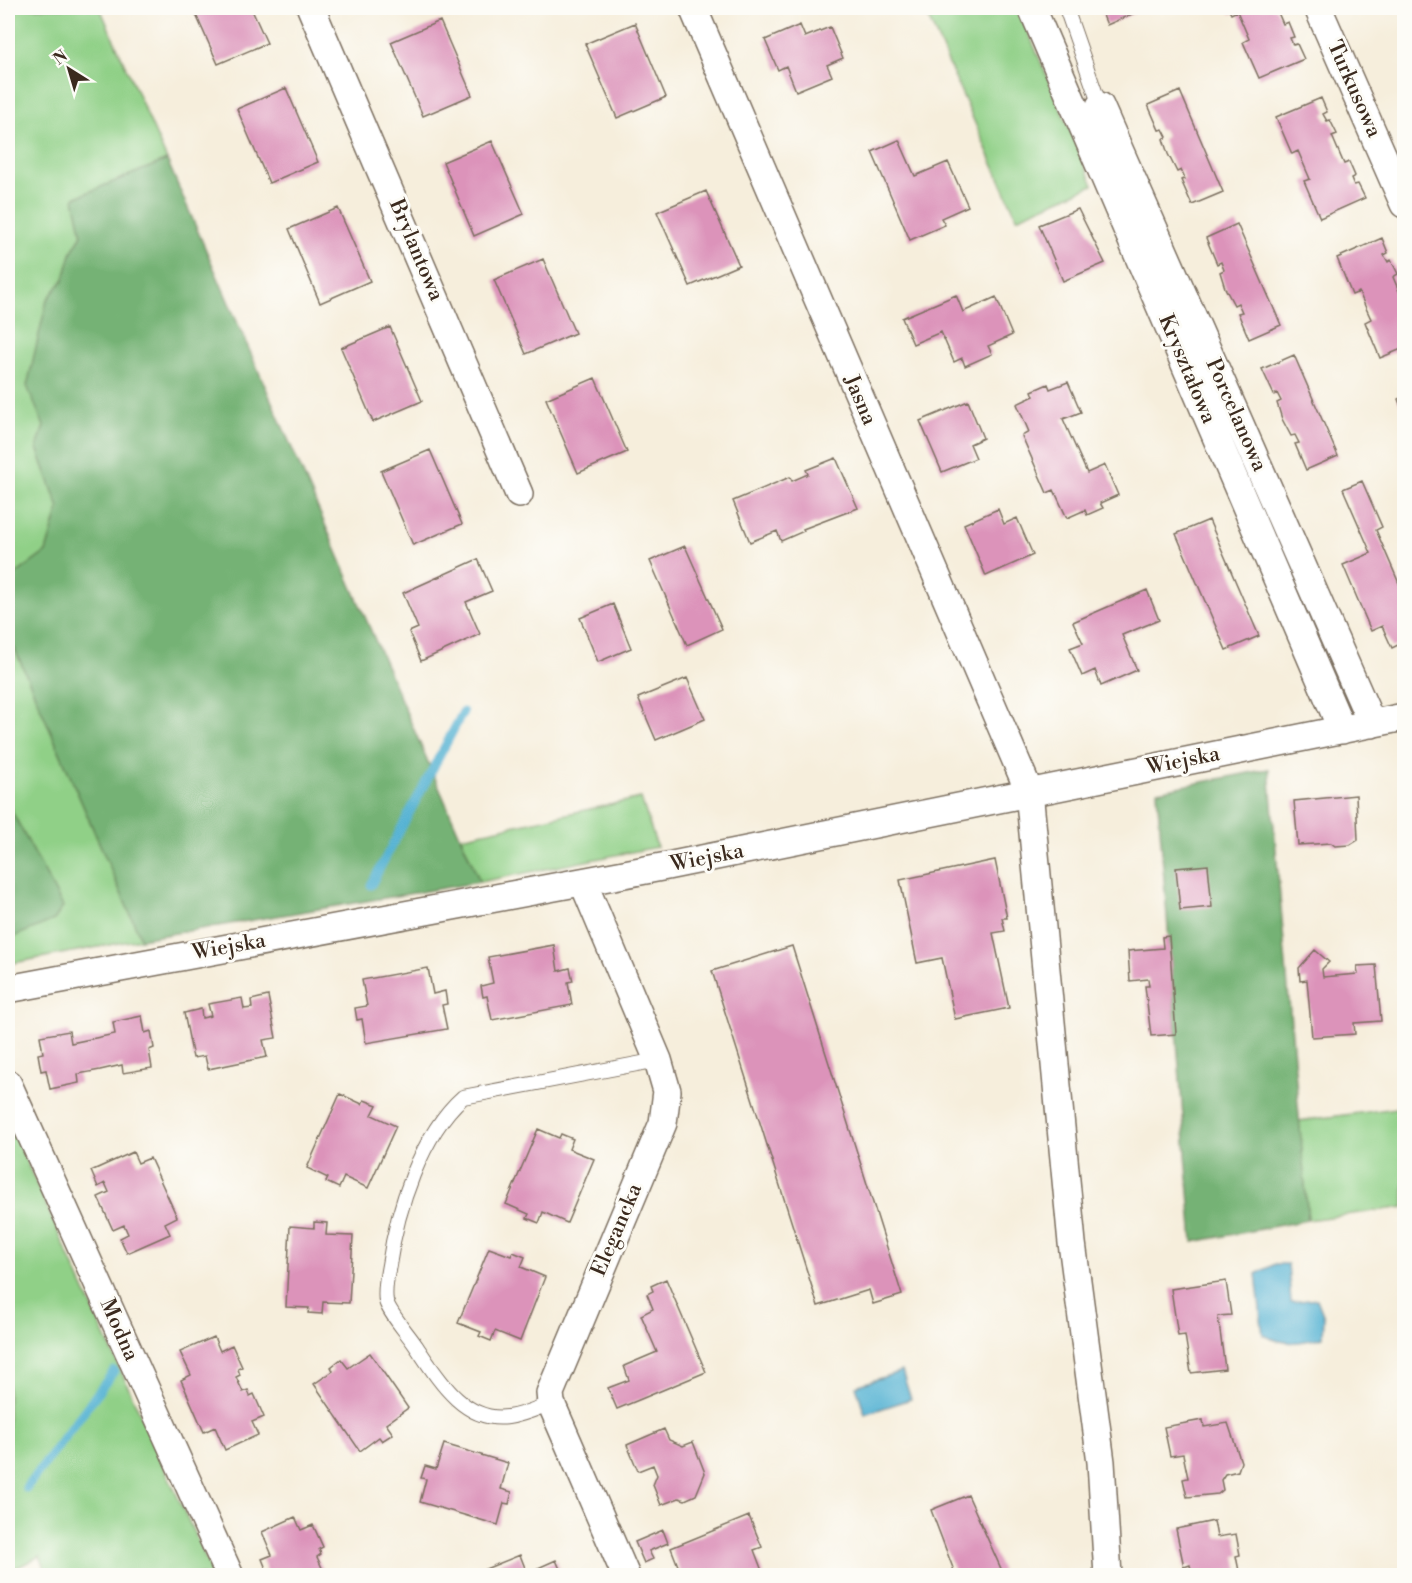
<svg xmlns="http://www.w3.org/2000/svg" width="1412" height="1583" font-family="'Libre Bodoni',serif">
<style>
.green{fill:#90d087;stroke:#667d52;stroke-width:1.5}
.forest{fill:#74b274;stroke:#586e49;stroke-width:1.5}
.water{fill:#55b2d3;stroke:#486e78;stroke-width:1.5}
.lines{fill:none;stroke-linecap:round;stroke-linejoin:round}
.stream{stroke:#55b2d3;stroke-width:9}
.building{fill:#dc93ba}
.service-casing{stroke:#7c6f60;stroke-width:16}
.minor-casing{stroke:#7c6f60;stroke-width:30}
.service{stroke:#fff;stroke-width:14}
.minor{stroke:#fff;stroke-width:27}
.labels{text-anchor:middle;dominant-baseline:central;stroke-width:6;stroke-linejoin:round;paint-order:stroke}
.street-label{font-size:21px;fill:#3b2a1e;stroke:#fdfcf7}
</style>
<rect width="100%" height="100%" fill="#fdfcf7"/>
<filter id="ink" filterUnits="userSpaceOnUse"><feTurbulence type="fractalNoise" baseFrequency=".0167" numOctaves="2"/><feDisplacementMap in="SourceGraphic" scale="12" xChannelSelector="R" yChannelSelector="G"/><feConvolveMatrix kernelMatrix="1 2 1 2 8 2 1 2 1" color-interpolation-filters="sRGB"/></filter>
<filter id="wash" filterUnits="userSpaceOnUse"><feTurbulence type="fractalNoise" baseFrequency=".008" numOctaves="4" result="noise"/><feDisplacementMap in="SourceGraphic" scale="24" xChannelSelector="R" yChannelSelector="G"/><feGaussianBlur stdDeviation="1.35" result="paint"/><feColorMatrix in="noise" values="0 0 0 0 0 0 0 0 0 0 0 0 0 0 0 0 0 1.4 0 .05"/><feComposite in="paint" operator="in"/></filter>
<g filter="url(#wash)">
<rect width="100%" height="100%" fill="#f6eedc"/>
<path class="green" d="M8,8H100L167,160L74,198L82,235L72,251L64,279L47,300L28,386L44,426L37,448L59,508L46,552L8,580Z
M924,8H1018L1093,185L1017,218Z
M8,633L141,939L8,964V938L54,920L63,907L8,804Z
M641,798L657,847L480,882L461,837Z
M1404,1107V1207L1308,1220L1299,1121Z
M8,1121L213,1575H48L40,1556L8,1572Z"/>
<path class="forest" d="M167,160L480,882L141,939L8,633V580L46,552L59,508L37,448L44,426L27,386L47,300L64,279L72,251L82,235L74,198Z
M1269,769L1308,1220L1193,1242L1157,791Z
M8,804L63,907L54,920L11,938H8Z"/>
<path class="water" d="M1275,1264H1288L1291,1302L1317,1299L1324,1317L1323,1337C1300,1343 1285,1346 1263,1335L1256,1274Z
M902,1371L911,1399L865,1414L856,1386Z"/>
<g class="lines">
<path class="stream" d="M371,885L463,712
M26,1488L114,1371"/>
</g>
<g id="blocks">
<path class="building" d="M193,8H251L267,43L218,64Z
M1100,8H1138L1139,11L1107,25Z
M1228,8H1276L1283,24L1288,22L1294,37L1290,38L1293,45L1297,44L1304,59L1259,78L1243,42L1249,39L1237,11L1231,14Z
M440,21L472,95L423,116L391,42Z
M635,23L666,97L617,118L585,44Z
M800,25L805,37L830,27L843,58L827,65L832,76L796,91L786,66L778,70L765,40Z
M286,88L318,162L269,183L237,109Z
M1180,91L1223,192L1192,205L1181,180L1185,179L1181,170L1177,172L1168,154L1163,139L1167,137L1163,129L1159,130L1148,105Z
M1321,98L1327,112L1323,114L1327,121L1330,120L1337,134L1332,136L1344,164L1349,162L1355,176L1351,178L1354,185L1358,184L1365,198L1320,218L1304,181L1310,179L1298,151L1292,154L1276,117Z
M899,140L915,176L948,162L968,206L941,218L945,225L910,240L872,152Z
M492,141L524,214L474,236L443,162Z
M706,191L739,265L690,286L657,212Z
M338,208L370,281L320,303L289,229Z
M1078,209L1105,263L1063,281L1039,225Z
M1237,224L1281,325L1249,339L1238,313L1242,312L1238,303L1234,305L1225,288L1220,272L1224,270L1221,262L1217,264L1206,238Z
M1382,238L1388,253L1384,255L1388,262L1391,260L1398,274L1393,277L1404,303V348L1380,358L1365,322L1371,319L1365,306L1359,292L1352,295L1337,258Z
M543,259L575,333L526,354L494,280Z
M956,295L963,312L996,297L1012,335L988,346L992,354L965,366L962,358L954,362L941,332L913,344L902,318Z
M390,327L422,401L373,422L341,348Z
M1294,355L1338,456L1306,470L1295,444L1299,443L1295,435L1291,436L1282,419L1277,403L1281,401L1277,393L1274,395L1262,369Z
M595,378L627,452L578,473L546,399Z
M1068,382L1081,412L1063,419L1087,473L1105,465L1118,495L1100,503L1103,508L1087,515L1085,510L1067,518L1054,490L1047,493L1022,436L1029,432L1017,404L1034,396L1032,391L1048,384L1050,389Z
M1404,396V414L1398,399Z
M968,401L983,438L970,444L976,458L942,472L920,421Z
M430,450L462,524L413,545L381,471Z
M836,458L858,508L803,529L804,531L781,541L777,531L750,542L733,501L790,477L792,481L808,474L806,470Z
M1362,481L1382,527L1376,530L1404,595V642L1392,648L1382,626L1371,631L1343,565L1371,553L1343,489Z
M998,509L1004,524L1017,518L1033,555L986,576L964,524Z
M1209,520L1259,636L1226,650L1176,534Z
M685,546L722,629L687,645L650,561Z
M478,559L492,591L466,602L480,634L421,661L409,632L418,628L403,593Z
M1147,590L1159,620L1122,635L1137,670L1101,686L1095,670L1082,676L1070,648L1083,643L1073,622Z
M613,604L631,648L598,662L580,618Z
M687,678L705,719L656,740L638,698Z
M1356,795L1358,840L1350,845L1335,846L1331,843L1298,845L1294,801Z
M995,860L1007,918H1002L1005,931L993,933L1009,1008L955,1019L942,958L917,963L900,880Z
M1208,865L1212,907L1180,910L1176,868Z
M1169,936L1176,1034L1151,1036L1145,986H1149L1148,979L1130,981L1128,951L1163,948L1162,937Z
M554,945L558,971L570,968L573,981L568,982L572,1005L492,1020L487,996L483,997L481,986L493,983L488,957Z
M792,946L902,1295L873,1304L869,1290L818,1306L712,971Z
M1315,950L1329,962L1322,969L1323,977L1358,974L1357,966L1376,965L1381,1021L1354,1023L1355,1034L1312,1037L1307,980L1300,981L1299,968Z
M428,968L433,994L445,991L447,1004L442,1005L447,1029L366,1043L362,1019L357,1020L355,1008L367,1006L362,980Z
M268,996L276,1038L263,1040L267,1057L208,1069L205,1056L193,1058L184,1013L201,1009L202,1018L211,1016L208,1004L242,998L244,1009L252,1008L251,1000Z
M142,1016L145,1033L151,1031L154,1048L149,1050L152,1068L123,1073L122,1065L100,1070L78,1074L79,1083L50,1089L46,1070L41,1071L38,1054L43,1053L40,1036L69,1031L71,1043L115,1034L113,1022Z
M340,1094L362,1104L364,1100L377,1105L372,1115L396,1126L368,1188L344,1177L339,1188L326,1182L328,1178L307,1168Z
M538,1129L559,1138L561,1134L573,1139L569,1149L594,1159L567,1223L543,1212L539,1223L527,1218L529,1214L506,1204Z
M133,1152L138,1163L150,1158L177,1217L165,1223L170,1234L127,1253L120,1238L128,1234L124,1225L113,1230L98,1197L109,1192L105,1183L98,1187L91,1171Z
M314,1222L327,1223L326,1235L353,1236L349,1303L323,1302L322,1314L308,1313L309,1308L286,1307L290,1226L314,1228Z
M489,1248L511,1256L513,1252L525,1257L521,1267L545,1277L520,1341L495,1331L491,1341L479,1336L481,1332L458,1323Z
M666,1279L706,1372L617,1409L608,1388L629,1380L624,1366L657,1352L641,1315L653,1309L647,1294L653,1291L651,1286Z
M1226,1281L1231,1315L1218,1316L1225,1369L1191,1373L1185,1335L1178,1336L1171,1289Z
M214,1337L220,1351L232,1345L242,1367L238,1369L240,1375L236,1377L243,1392L248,1390L250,1396L254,1394L264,1417L252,1422L258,1435L225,1450L215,1427L204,1432L181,1380L191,1375L180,1352Z
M370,1353L408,1408L386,1424L393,1434L382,1441L379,1437L360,1451L314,1384L333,1371L331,1367L341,1359L348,1368Z
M1203,1420L1204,1427L1228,1423L1241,1462L1238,1471L1225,1474L1221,1480L1223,1490L1218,1494L1187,1497L1183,1479L1188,1478L1183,1454L1170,1456L1164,1427Z
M664,1429L669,1440L683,1446L693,1442L705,1473L696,1495L685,1500L679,1498L661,1505L653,1485L657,1475L653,1465L638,1471L627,1445Z
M444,1444L508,1463L501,1489L512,1492L509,1504L504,1503L498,1525L420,1502L426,1479L421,1478L425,1466L436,1469Z
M968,1495L1002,1571L991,1576H956L931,1510Z
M749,1516L762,1547L754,1550L764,1576H711L709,1570L696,1576H682L671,1548Z
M295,1517L301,1530L313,1525L323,1547L319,1549L321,1554L317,1557L324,1572L328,1570L331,1576H269L262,1559L272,1555L262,1532Z
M1214,1521L1217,1537L1236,1534L1240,1555L1236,1556L1240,1576H1193L1190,1565L1184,1567L1176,1529Z
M663,1530L668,1543L649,1551L653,1559L644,1563L635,1542Z
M520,1555L527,1573L556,1560L563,1576H485L483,1570Z"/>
</g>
</g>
<g filter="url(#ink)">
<use href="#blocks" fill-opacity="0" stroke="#7c6f60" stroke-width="1.5"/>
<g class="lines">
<defs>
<path id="service" d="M1066,8L1100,106
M551,1403C538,1408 523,1415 508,1417C463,1423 437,1377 416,1346C409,1335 389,1313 386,1301C384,1290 387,1276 389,1265C397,1210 421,1134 463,1097L658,1060"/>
<path id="minor" d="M311,8L519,494
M693,8L1029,791L1072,1243L1101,1462L1108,1576
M1032,8L1342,730
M1318,8L1404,204
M1100,106L1372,724
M583,882L658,1060L667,1091L663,1123L550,1393L551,1403L626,1576
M8,989L667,866L1404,717
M8,1084L230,1576"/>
</defs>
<use href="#service" class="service-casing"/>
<use href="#minor" class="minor-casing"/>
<use href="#service" class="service"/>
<use href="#minor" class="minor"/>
</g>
</g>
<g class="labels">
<g class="street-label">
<text transform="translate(1354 89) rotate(66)">Turkusowa</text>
<text transform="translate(416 250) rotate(67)">Brylantowa</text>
<text transform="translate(1187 369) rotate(67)">Kryształowa</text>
<text transform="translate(860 400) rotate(67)">Jasna</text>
<text transform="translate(1236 415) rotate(66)">Porcelanowa</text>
<text transform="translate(1183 761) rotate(-11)">Wiejska</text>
<text transform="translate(707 858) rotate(-11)">Wiejska</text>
<text transform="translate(229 947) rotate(-10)">Wiejska</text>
<text transform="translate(617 1230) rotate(-67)">Elegancka</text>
<text transform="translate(119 1330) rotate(66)">Modna</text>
</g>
</g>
<rect width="1412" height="1583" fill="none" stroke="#fdfcf7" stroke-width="30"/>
<g transform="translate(69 69) rotate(323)" stroke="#fdfcf7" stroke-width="4.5" paint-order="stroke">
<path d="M0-4.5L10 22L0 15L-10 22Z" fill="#3b2a1e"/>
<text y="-9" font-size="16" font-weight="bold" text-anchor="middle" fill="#3b2a1e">N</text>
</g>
</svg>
